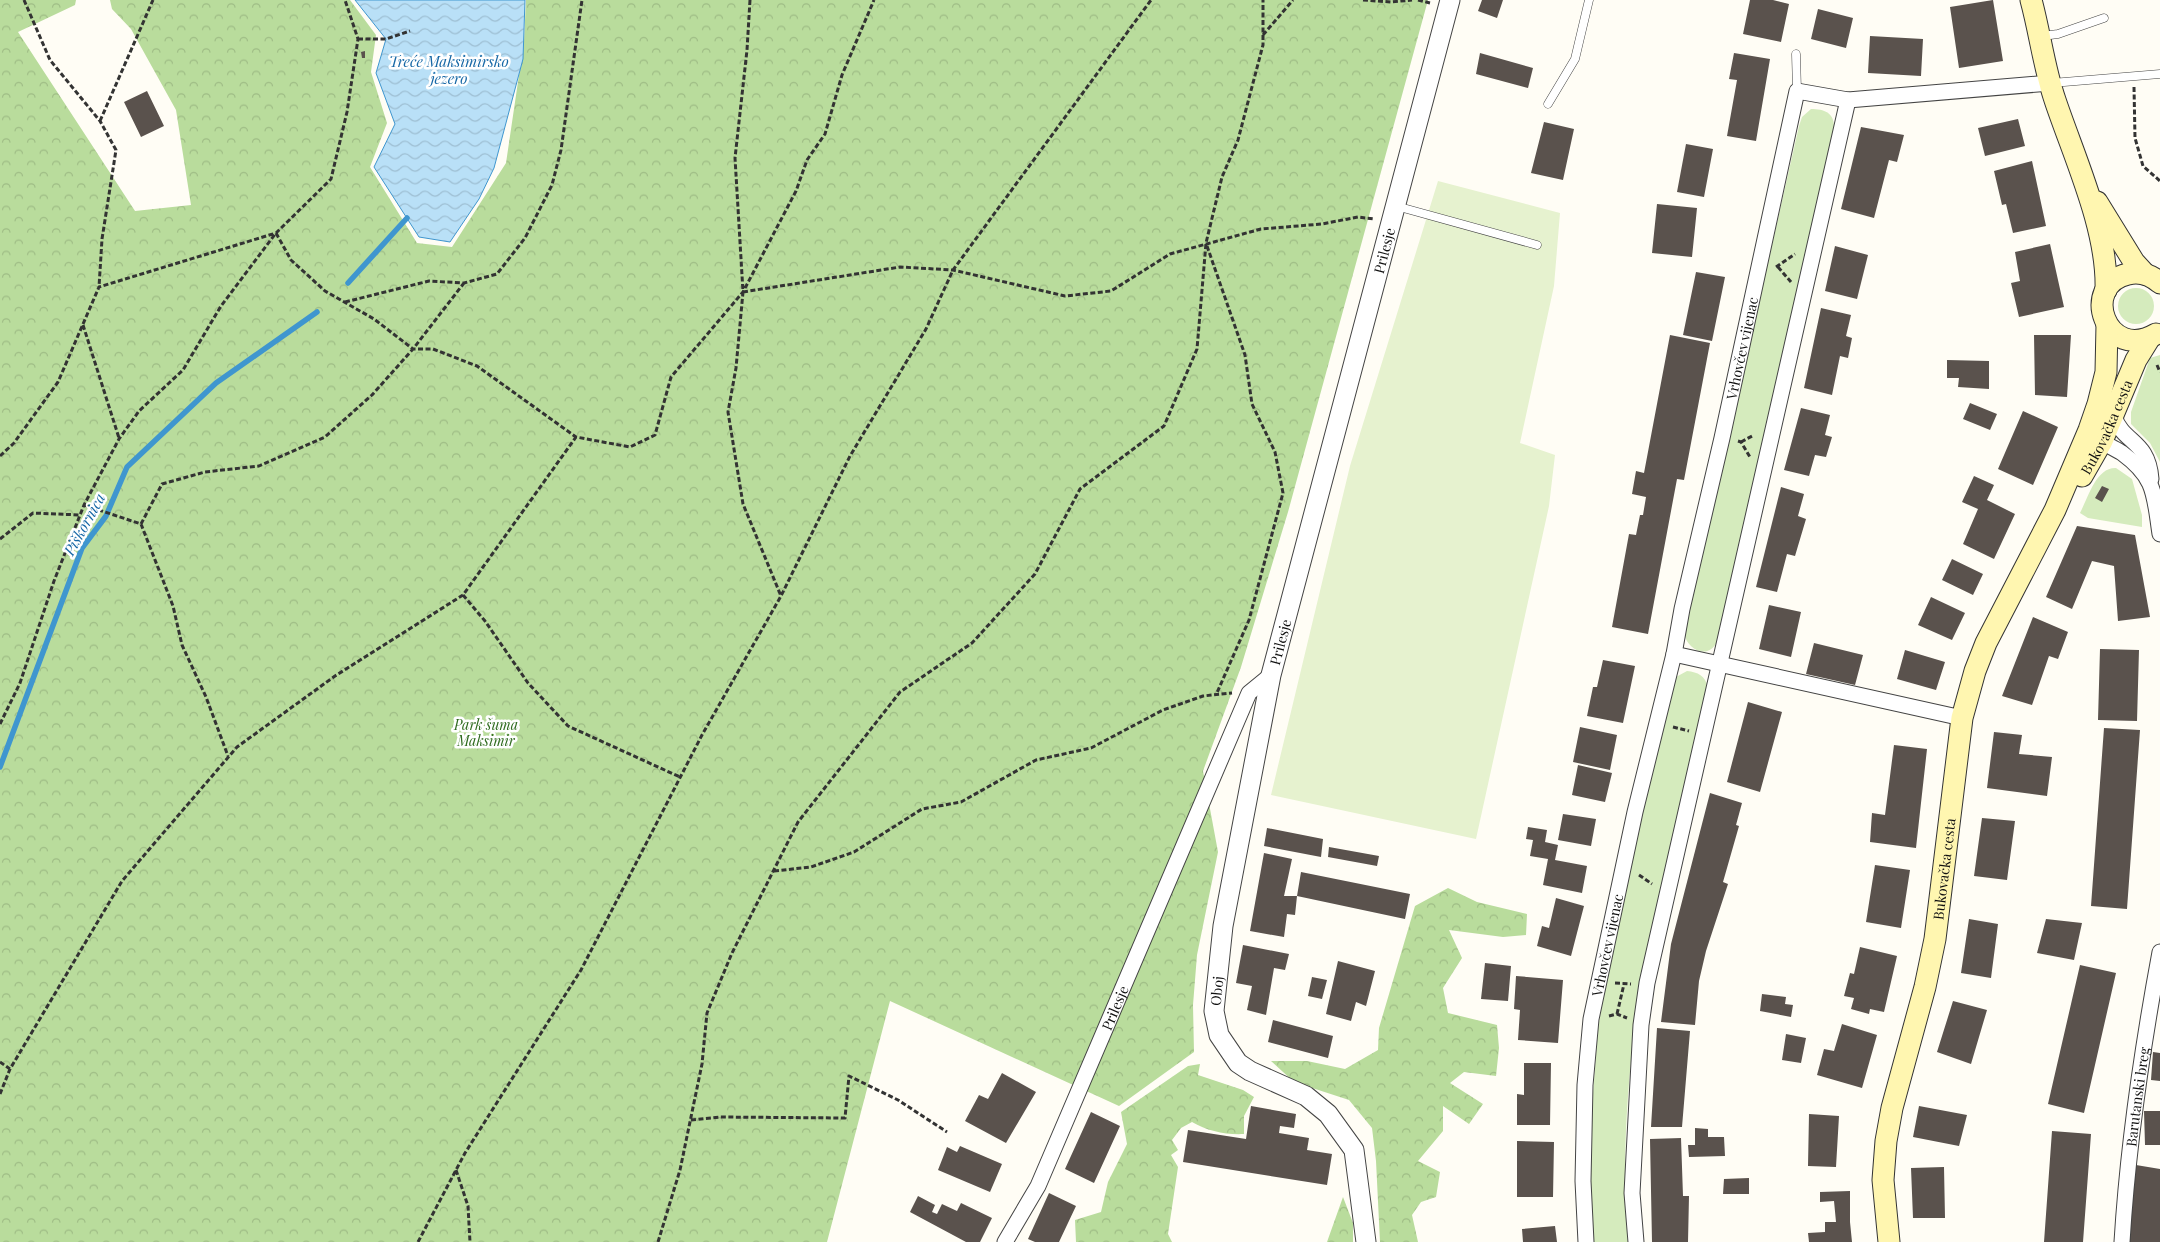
<svg xmlns="http://www.w3.org/2000/svg" width="2160" height="1242" font-family="'Playfair Display',serif">
<style>
.green{fill:#d5ebbd}
.forest{fill:url(#forest-crowns)}
.pitch{fill:#e6f2cf}
.water{fill:url(#water-waves);stroke:#3f96cf}
.lines{fill:none;stroke-linecap:round;stroke-linejoin:round}
.stream{stroke:#3f96cf;stroke-width:5.5}
.building{fill:#5a524d}
.service-casing{stroke:#444;stroke-width:9}
.minor-casing{stroke:#444;stroke-width:17}
.tertiary-casing{stroke:#444;stroke-width:21}
.secondary-casing{stroke:#333;stroke-width:23}
.path{stroke:#333;stroke-width:3;stroke-dasharray:5 2.5;stroke-linecap:butt}
.service{stroke:#fff;stroke-width:8}
.minor{stroke:#fff;stroke-width:15}
.tertiary{stroke:#fff;stroke-width:19}
.secondary{stroke:#fff6b0;stroke-width:21}
.labels{text-anchor:middle;dominant-baseline:central;stroke-width:5;stroke-linejoin:round;paint-order:stroke}
.street-label{font-size:14px;fill:#111;stroke:#fff}
.park-label{font-size:14px;font-style:italic;fill:#2f6b1f;stroke:#fff}
.water-label{font-size:15px;font-style:italic;fill:#1768a6;stroke:#fff}
</style>
<defs>
<pattern id="forest-crowns" width="20" height="18" patternUnits="userSpaceOnUse" patternTransform="scale(1.25)"><rect width="20" height="18" fill="#b9dc9c"/><path d="M2 6a3 3 0 1 1 6 0M12 15a3 3 0 1 1 6 0" fill="none" stroke="#9ebc85"/></pattern>
<pattern id="water-waves" width="16" height="10" patternUnits="userSpaceOnUse" patternTransform="scale(1.25)"><rect width="16" height="10" fill="#b9e0f7"/><path d="M0 5q4-4 8 0t8 0" fill="none" stroke="#9ebfd3"/></pattern>
</defs>
<rect width="100%" height="100%" fill="#fffdf5"/>
<path class="green" d="M1811,109C1825,109 1835,113 1834,129L1717,642C1708,660 1687,650 1684,633L1799,126L1802,117Z
M2118 306a18 18 0 1 1 36 0a18 18 0 1 1-36 0Z
M2160,355V462L2150,443L2131,424V412L2150,358Z
M2116,468L2132,479L2142,515V527L2088,518L2080,513C2088,498 2096,467 2116,468Z
M1687,671C1698,672 1705,676 1708,687L1635,1026C1626,1098 1622,1170 1628,1242H1592L1590,1132L1598,1028L1609,963L1670,693L1676,677Z"/>
<path class="forest" d="M0,0H76L75,5L18,32L135,211L191,205L176,110L131,29L112,9L110,0H350L376,35L371,72L387,123L370,167L417,243L452,247L506,163L524,41L526,0H1428L1288,512L1241,667L1203,771L1218,852L1197,955L1193,1005L1194,1052L1119,1106L890,1001L827,1242H0Z
M1448,888L1477,902L1527,914L1526,935L1503,937L1449,930L1462,958L1443,988L1448,1013L1497,1025L1499,1048L1496,1076L1464,1072L1450,1083L1483,1104L1469,1124L1443,1106V1131L1418,1161L1440,1172L1436,1197L1421,1202L1412,1215L1418,1242H1380L1376,1161L1372,1128L1349,1100L1294,1082L1271,1061H1307L1345,1069L1378,1050L1379,1028L1415,906Z
M1200,1064L1198,1075L1243,1090L1254,1097L1244,1116V1134C1226,1135 1207,1131 1192,1122L1181,1128L1172,1140L1178,1150L1171,1155L1178,1167L1168,1234L1172,1242H1076L1075,1220L1101,1212L1108,1182L1127,1144L1121,1112L1188,1066Z
M1343,1197L1353,1223V1242H1327Z"/>
<path class="pitch" d="M1438,181L1560,213L1554,286L1520,443L1555,455L1549,506L1476,839L1271,795L1350,466Z"/>
<path class="water" d="M355,0H525L523,59L494,168L479,199L450,242L419,237L374,167L395,124L376,73L386,39Z"/>
<g class="lines">
<path class="stream" d="M348,283L407,218
M0,767L82,548L106,516L127,467L216,383L317,312"/>
</g>
<path class="building" d="M1482,0H1503L1497,18L1478,11Z
M1750,0H1773L1789,4L1781,42L1743,34Z
M1993,0L2003,61L1959,68L1950,7Z
M1818,9L1853,18L1846,48L1811,39Z
M1870,36L1923,39L1921,76L1868,73Z
M365,51V58H362L361,52Z
M1480,53L1533,68L1528,88L1476,74Z
M1734,53L1770,59L1756,141L1727,136L1737,80L1729,79Z
M147,91L164,126L141,137L124,102Z
M2018,119L2025,146L1985,156L1978,128Z
M1544,122L1574,129L1563,180L1531,173Z
M1861,127L1904,135L1897,162L1889,160L1874,218L1841,209Z
M1686,144L1713,149L1704,197L1677,192Z
M2032,161L2046,226L2013,233L2006,204L2002,205L1994,171Z
M1657,204L1697,208L1692,257L1652,253Z
M2050,244L2064,307L2019,317L2011,283L2020,281L2015,252Z
M1835,246L1868,255L1857,299L1825,291Z
M1696,272L1725,277L1712,341L1683,335Z
M1821,308L1851,315L1846,336L1852,338L1848,358L1840,356L1832,395L1804,388Z
M1670,335L1710,343L1684,480L1677,479L1648,634L1612,627L1629,534L1636,535L1640,515H1643L1646,497L1632,494L1636,471L1644,473Z
M2034,335H2071L2067,397L2035,395Z
M1947,360L1989,361V389L1958,387L1959,378H1947Z
M1970,403L1997,414L1990,430L1963,419Z
M1801,408L1830,415L1825,435L1832,437L1826,457L1815,455L1809,476L1784,470Z
M2023,411L2058,427L2033,485L1998,469Z
M1974,476L1994,485L1987,500L2015,514L1994,559L1963,544L1978,509L1962,502Z
M2102,486L2109,489L2102,502L2095,498Z
M1781,487L1804,494L1798,516L1806,519L1795,556L1787,554L1777,592L1756,587Z
M2077,526L2135,535L2150,617L2118,621L2114,566L2092,561L2072,609L2046,597Z
M1952,559L1983,574L1973,595L1942,580Z
M1931,597L1965,613L1952,640L1918,625Z
M1769,605L1801,612L1791,657L1759,649Z
M2033,617L2068,632L2058,659L2049,656L2032,705L2002,696Z
M1814,643L1863,655L1855,685L1806,674Z
M2100,649L2139,650L2137,721L2098,720Z
M1905,650L1945,662L1936,690L1897,679Z
M1603,660L1635,666L1623,723L1587,716L1593,687H1597Z
M1748,702L1782,712L1760,792L1727,782Z
M1580,727L1617,735L1610,770L1573,762Z
M2104,728L2140,730L2127,909L2091,906Z
M1994,732L2022,735L2019,754L2052,757L2047,796L1987,788Z
M1894,745L1927,749L1916,848L1870,842L1872,813L1885,815Z
M1578,765L1612,773L1605,802L1572,795Z
M1710,793L1742,803L1736,825L1739,826L1723,882L1728,884L1706,951L1699,981L1695,1025L1661,1022L1671,944Z
M1563,814L1596,819L1591,846L1558,840Z
M1982,818L2015,821L2007,880L1974,876Z
M1528,827L1547,830L1545,842L1558,845L1555,860L1587,866L1582,893L1543,885L1548,859L1530,856L1533,840L1526,839Z
M1267,828L1323,839L1321,857L1264,846Z
M1329,847L1379,856L1377,866L1328,857Z
M1264,853L1292,859L1284,896H1297L1295,915L1287,914L1284,937L1250,931Z
M1875,865L1910,870L1901,928L1866,922Z
M1301,872L1410,894L1405,919L1297,896Z
M1556,898L1584,906L1571,956L1537,946L1542,926L1549,928Z
M1969,919L1998,924L1991,978L1961,973Z
M2046,919L2082,923L2074,960L2037,953Z
M1243,945L1289,954L1285,970L1274,968L1266,1015L1247,1010L1252,986L1236,983Z
M1860,947L1897,956L1884,1012L1870,1009L1869,1014L1851,1009L1854,998L1844,996L1850,973L1854,974Z
M1338,961L1375,971L1366,1006L1356,1002L1351,1021L1326,1014Z
M1485,963L1511,966L1508,1001L1481,999Z
M2080,965L2116,973L2084,1113L2048,1104Z
M1516,976L1563,980L1558,1043L1518,1040L1520,1010L1514,1009Z
M1312,977L1327,980L1322,999L1308,996Z
M1762,994L1786,997L1785,1004L1793,1005L1791,1017L1760,1011Z
M1953,1001L1987,1010L1971,1064L1937,1052Z
M1273,1020L1333,1036L1328,1058L1268,1042Z
M1842,1024L1877,1035L1862,1088L1817,1075L1824,1049L1834,1051Z
M1657,1028L1690,1031L1682,1127H1651Z
M1786,1034L1806,1038L1801,1063L1782,1060Z
M2153,1052L2160,1053V1081L2151,1080Z
M1524,1063H1551L1550,1125H1517V1094L1524,1095Z
M1002,1073L1036,1092L1006,1143L965,1121L979,1095L988,1099Z
M1251,1106L1296,1114L1294,1128L1280,1126L1279,1133L1309,1138L1307,1150L1332,1154L1327,1185L1183,1162L1188,1130L1246,1139Z
M1919,1106L1967,1115L1959,1146L1913,1137Z
M2144,1111H2160V1145H2145Z
M1091,1112L1120,1126L1094,1183L1065,1169Z
M1809,1114L1839,1116L1836,1167L1808,1166Z
M1695,1128L1708,1129V1137H1724L1725,1156L1689,1157L1688,1145H1695Z
M2052,1131L2091,1134L2083,1242H2044Z
M1681,1138L1683,1196H1689L1688,1242H1652L1650,1139Z
M1517,1141L1554,1142L1553,1197H1517Z
M960,1146L1002,1164L990,1192L938,1170L947,1147L957,1152Z
M2136,1165L2160,1169V1242H2129Z
M1944,1167L1945,1218H1913L1911,1168Z
M1749,1178V1194H1723L1724,1179Z
M1850,1191V1222L1852,1242H1809L1808,1233L1825,1232V1222H1836L1834,1201L1820,1202V1192Z
M1049,1193L1076,1206L1059,1242H1035L1028,1239Z
M918,1196L935,1205L932,1212L937,1214L942,1204L957,1211L961,1203L992,1218L980,1242H966L910,1212Z
M1555,1226L1557,1242H1523L1522,1229Z"/>
<g class="lines">
<defs>
<path id="service" d="M2042,36L2058,34L2104,18
M1796,54L1797,91
M2052,83L2160,74
M1548,104L1575,59L1589,0
M1396,206L1537,245"/>
<g id="minor">
<path d="M2114,416C2123,444 2148,439 2151,479"/>
<path d="M2096,435C2102,444 2113,447 2122,453C2156,478 2154,494 2160,534"/>
<path d="M1674,654L1962,718"/>
<path id="s1" d="M1005,1242L1038,1186L1249,693L1271,675"/>
<path id="s2" d="M1586,1242L1583,1181L1585,1085L1591,1019L1635,812L1674,654L1682,609L1722,438L1797,91L1848,100L2050,83"/>
<path d="M1636,1242L1632,1193L1641,1025L1647,983L1848,100"/>
<path id="s3" d="M2122,1242C2128,1143 2142,1049 2160,952"/>
</g>
<g id="tertiary">
<path id="s4" d="M1366,1242L1354,1150L1328,1114L1306,1096L1250,1071L1238,1063L1219,1035L1214,1011L1223,926L1271,675L1450,0"/>
</g>
<g id="secondary">
<path d="M2031,0C2040,33 2044,68 2055,100C2074,157 2108,229 2106,290"/>
<path d="M2097,202L2134,262L2145,274"/>
<path d="M2156,334C2106,363 2079,285 2128,274C2140,271 2151,275 2160,283"/>
<path id="s5" d="M2082,476L2102,441L2136,360L2149,339"/>
<path id="s6" d="M1889,1242L1883,1180L1886,1141L1892,1108L1925,987L1935,939L1962,718L1975,671L1986,643L2055,510L2089,430L2098,404L2106,372L2107,325"/>
</g>
</defs>
<use href="#service" class="service-casing"/>
<use href="#minor" class="minor-casing"/>
<use href="#tertiary" class="tertiary-casing"/>
<use href="#secondary" class="secondary-casing"/>
<path class="path" d="M24,0L50,60L100,121L116,150L102,239L99,287
M750,0L747,50L735,158L743,292L736,368L728,412L743,504L781,596
M1363,0L1391,2L1412,0
M1418,0L1430,3
M1263,35L1293,0
M358,39H386L410,31
M2134,87L2135,138L2143,166L2160,181
M100,121L153,0
M1207,246L1245,355L1252,404L1275,452L1283,493L1249,620L1216,695
M1776,267L1795,254
M1778,267L1791,282
M743,292L900,267L953,270L1065,296L1111,291L1170,254L1261,229L1322,224L1358,217L1374,219
M345,302L429,281L464,283L497,274L525,238L552,185L561,150L582,0
M83,325L119,438
M2157,365L2160,372
M1738,441L1741,442L1750,457
M1741,442L1754,435
M0,456L14,443L58,382L99,287L276,233L331,179L347,112L358,39L345,0
M84,505L141,524L162,484L205,472L259,466L325,437L372,395L413,349L464,283
M141,524L173,606L182,645L206,697L228,756
M0,539L33,513L80,515
M463,595L485,621L528,683L568,726L680,777
M0,724L20,683L54,581L84,505L119,439L139,411L183,370L221,306L276,233L291,260L325,291L374,319L413,349H433L477,366L576,437L630,447L655,435L671,377L743,292L796,191L807,160L825,134L842,75L874,0
M1673,727L1689,731
M774,871L811,867L854,852L922,809L961,802L1036,760L1091,748L1163,710L1203,696L1232,693
M1639,875L1652,884
M1615,983L1631,984
M1617,1014L1624,984
M1609,1016L1617,1014L1627,1018
M0,1062L10,1069
M0,1094L10,1069L122,881L237,747L335,676L463,595L576,437
M691,1120L720,1117L845,1118L849,1076L898,1100L947,1132
M456,1170L468,1206L470,1242
M418,1242L465,1153L581,970L702,735L781,596L850,456L926,329L953,270L1151,0
M658,1242L680,1170L702,1064L707,1013L732,953L798,822L900,692L972,643L1035,574L1080,489L1164,426L1197,349L1206,243L1222,177L1238,140L1263,45V0"/>
<use href="#service" class="service"/>
<use href="#minor" class="minor"/>
<use href="#tertiary" class="tertiary"/>
<use href="#secondary" class="secondary"/>
</g>
<g class="labels">
<g class="street-label">
<text stroke="none"><textPath href="#s4" startOffset="1080">Prilesje</textPath></text>
<text stroke="none"><textPath href="#s2" startOffset="911">Vrhovčev vijenac</textPath></text>
<text stroke="none"><textPath href="#s5" startOffset="55">Bukovačka cesta</textPath></text>
<text stroke="none"><textPath href="#s4" startOffset="675">Prilesje</textPath></text>
<text stroke="none"><textPath href="#s6" startOffset="380">Bukovačka cesta</textPath></text>
<text stroke="none"><textPath href="#s2" startOffset="299">Vrhovčev vijenac</textPath></text>
<text stroke="none"><textPath href="#s4" startOffset="320">Oboj</textPath></text>
<text stroke="none"><textPath href="#s1" startOffset="259">Prilesje</textPath></text>
<text stroke="none"><textPath href="#s3" startOffset="146">Barutanski breg</textPath></text>
</g>
<g class="park-label">
<text x="486" y="724">Park šuma<tspan x="486" dy="16">Maksimir</tspan></text>
</g>
<g class="water-label">
<text x="449" y="61">Treće Maksimirsko<tspan x="449" dy="17">jezero</tspan></text>
<text transform="translate(84 524) rotate(-61)">Piškornica</text>
</g>
</g>
</svg>
